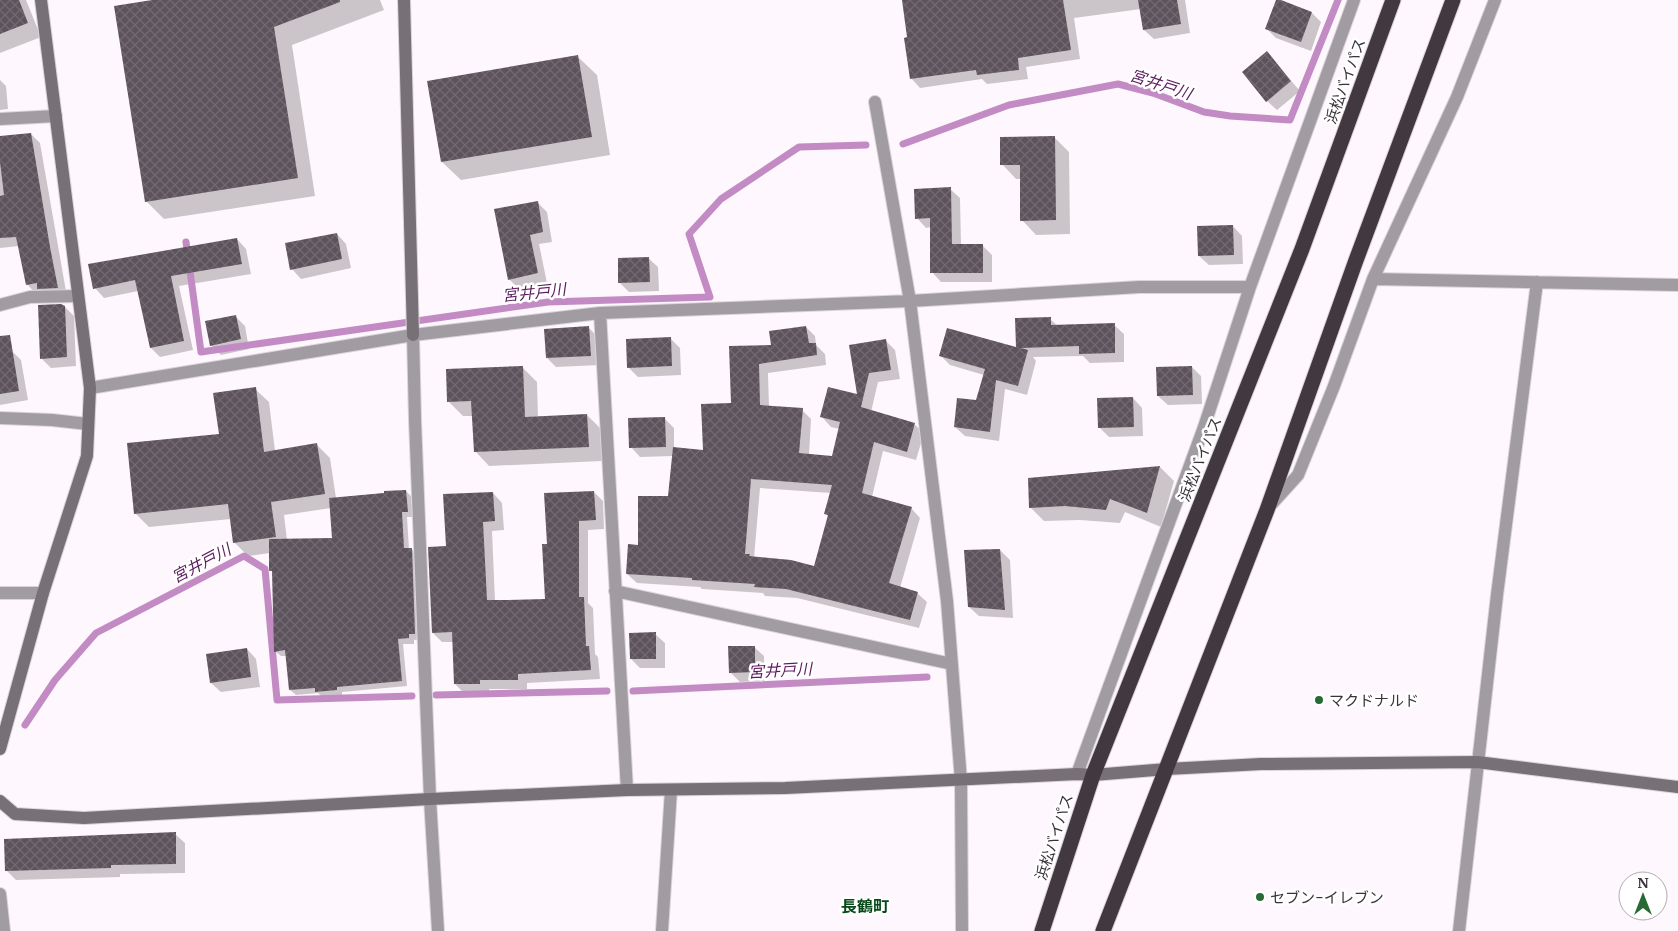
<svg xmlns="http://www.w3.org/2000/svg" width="1678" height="931" font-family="Merriweather,'Noto Sans JP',serif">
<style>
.shadow{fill:#0003;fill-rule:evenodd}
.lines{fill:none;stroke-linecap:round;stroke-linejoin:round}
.stream{stroke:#c38bc3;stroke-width:7}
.building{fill:url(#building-cross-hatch);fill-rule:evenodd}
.street-casing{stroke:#dbd4da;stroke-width:14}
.secondary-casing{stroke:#dbd4da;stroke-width:14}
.highway-casing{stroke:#dbd4da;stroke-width:17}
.street{stroke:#a19ca1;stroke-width:12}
.secondary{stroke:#777077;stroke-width:12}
.highway{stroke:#413840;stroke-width:15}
.poi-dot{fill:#286a33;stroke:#fff;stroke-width:2}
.labels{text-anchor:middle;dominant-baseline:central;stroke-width:5;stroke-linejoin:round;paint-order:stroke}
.street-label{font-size:15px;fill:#393439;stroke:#fff}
.poi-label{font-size:15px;fill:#393439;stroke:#fff;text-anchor:start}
.water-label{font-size:16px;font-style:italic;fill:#5d1a5f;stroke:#fff}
.neighbourhood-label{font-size:16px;font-weight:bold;fill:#064817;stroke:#fff}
</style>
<defs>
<pattern id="building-cross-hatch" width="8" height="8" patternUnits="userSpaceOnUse" patternTransform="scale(1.25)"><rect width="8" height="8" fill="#5d535c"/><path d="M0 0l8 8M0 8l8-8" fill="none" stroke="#726971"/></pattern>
</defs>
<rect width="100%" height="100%" fill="#fef7fd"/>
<path class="shadow" d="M0,0H26L41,37L0,53Z
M160,0H380L384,10L292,45L315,196L164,219L146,201Z
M904,0H1185L1190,33L1154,39L1144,30L1141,9L1074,18L1080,59L1026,67L1028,79L987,84L982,79L920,88L911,78L909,38Z
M1277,0L1312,13L1321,22L1311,51L1276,38L1267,29Z
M1267,53L1300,91L1277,110L1267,101Z
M578,57L597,75L610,155L461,180L442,162Z
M0,80L6,86L8,109L0,110Z
M31,134L40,143L67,297L36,294L27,284L19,246L0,248V138Z
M1055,138L1069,152L1070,234L1036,235L1022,220L1021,179H1016L1002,164Z
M950,189L960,198L961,245H982L992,255V282H941L932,272L931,227L926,228L917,218Z
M538,203L547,212L552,242L539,244L547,283L519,289L509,279Z
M1233,226L1242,236L1243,264L1209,265L1199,256Z
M337,234L346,244L351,268L301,279L292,269Z
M237,239L246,249L251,274L179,286L193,350L160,357L151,348L138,291L104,298L95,288Z
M648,258L658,267L659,291L629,292L620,283Z
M65,307L74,316L76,366L51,368L41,358Z
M235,316L245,326L249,349L221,355L211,345Z
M1050,319L1058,326L1114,325L1124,334V362L1090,363L1083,356L1033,357L1036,361L1027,395L1005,389L999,441L965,436L955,427L977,401L984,375L950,365L941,356L1017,349Z
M806,327L815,336L816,345L825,354L826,365L768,373L769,407L802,410L811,419L809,455L833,457L840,429L831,427L822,417L858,396L851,346L886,341L895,350L900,379L878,382L871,412L914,424L924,433L916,460L883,451L872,497L911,508L920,518L900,588L917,593L927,602L919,628L797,598L765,596L763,593L702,589L700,587L637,583L627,574L639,546L669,497L673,456L640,457L631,447L664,418L674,428V448L704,451L732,404L730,347L773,346ZM760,488L831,493L826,514L829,517L815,568L754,558Z
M589,328L598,337L600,365L556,367L547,358Z
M670,338L680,348L681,375L638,377L629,368Z
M12,351L21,360L28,400L0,405V353Z
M522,367L537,382L538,417L587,415L601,429L602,461L489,466L475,451L473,416H463L449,402Z
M1192,367L1201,376L1202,404L1168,405L1158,396Z
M255,389L269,402L275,451L317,445L330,458L336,498L406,491L411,496L413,517H407L409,549H411L417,554L420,639L414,640V644H403L407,686L342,692V695L322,697L318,693L296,695L290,690L287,656H281L275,651L273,573L271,570L270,553L248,556L234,542L231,519L149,527L135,513L220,435ZM331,508L334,539L287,540L284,515Z
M1133,398L1142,408L1143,436L1109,437L1099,427Z
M1160,467L1174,481L1161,527L1125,512L1120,523L1080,520L1044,521L1030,507L1029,479Z
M594,492L603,501L604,529L588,530V603L593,608L595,654L598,657L600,679L527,683V689H489V693H464L455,684L454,642H442L433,633L447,547L493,493L502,503L504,530L492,531L495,601L546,600L548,545Z
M1000,550L1010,560L1013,618L979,616L969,607Z
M655,634L665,643V668H640L631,659Z
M754,647L764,656V681L740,682L730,672Z
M247,649L256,659L260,687L221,692L211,683Z
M175,834L185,843V873L120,874V877L16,880L6,870Z"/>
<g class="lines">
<path class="stream" d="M903,144L1009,105L1118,84L1153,93L1204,112L1230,116L1290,120L1338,0
M186,242L201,352L548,302L710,297L689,234L721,199L799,147L866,145
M633,691L927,677
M436,695L607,691
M25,725L55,680L96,633L244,556L265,569L277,700L412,696"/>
</g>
<path class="building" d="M0,0H19L28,23L0,34Z
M152,0H340V2L274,27L298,178L145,202L114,6Z
M902,0H1063L1071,50L1018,58L1019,70L977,75L976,70L910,79L904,38L907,37Z
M1138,0H1177L1181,24L1143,30Z
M1276,0H1281L1312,12L1301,42L1265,29Z
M1267,51L1291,81L1266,102L1242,72Z
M578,55L592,137L441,162L427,81Z
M31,133L50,247L58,288L37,289V283L26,285L16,237L0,238V196L4,195L0,162V136Z
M1055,136L1056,220L1020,221V165H1000V137Z
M951,187L952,244H983V273H930V218L915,219L914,189Z
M538,201L543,232L530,235L538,273L508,280L494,209Z
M1233,225L1234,255L1198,256L1197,226Z
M337,233L342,259L290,270L285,243Z
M237,238L242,264L171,276L184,341L150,348L135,280L93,289L88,264Z
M649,257L650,282L618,283V258Z
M61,304L65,306L67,357L40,359L38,305Z
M236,315L241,339L210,346L205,321Z
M1051,317V325L1115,323V353L1079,354V346L1021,348L1028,350L1018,386L996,380L990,432L954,427L957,398L976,400L985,369L939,356L947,328L1016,347L1015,318Z
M589,326L591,356L546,358L544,329Z
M806,326L809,343H816L817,355L759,364L760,405L803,408L799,453L832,456L840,422L820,417L828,387L857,394L849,345L886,339L891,370L869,373L861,407L915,423L907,452L874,442L862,493L912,507L889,583L918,592L910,620L786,589L754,587L755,584L692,580V578L626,574L628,544L638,545V496H668L673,447L703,450L701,404L731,403L729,346L771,345L769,331ZM751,479L832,485L824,514L828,515L814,566L791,560L749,556L750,554H745Z
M10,335L19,391L0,394V336Z
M671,337L672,366L627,368L626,339Z
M523,366L525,417L587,414L589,447L474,452L471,401L447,402L446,369Z
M1192,366L1193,395L1157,396L1156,367Z
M256,387L264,452L317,443L325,494L271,502L276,537L233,543L228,504L134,514L127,443L219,434L213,393Z
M1133,397L1134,427L1098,428L1097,398Z
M665,417L666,447L629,448L628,418Z
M1160,466L1147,513L1110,499L1106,510L1065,506L1029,508L1028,478Z
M406,490L408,512H402L404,548H412L415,634H409V638L398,639L402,681L337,687V690L315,692V688L289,690L285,650L274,652L272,571H269V539L332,538L329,498L384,493V491Z
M594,491L596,520L579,521V597H584L586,646H589L591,670L518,674V680H480V684H454L452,632L432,633L428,547L446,546L443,494L493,492L495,521L483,522L487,600H505L545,599L542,544H547L544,493Z
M1000,549L1005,610L968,607L964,550Z
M656,632V659H630L629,633Z
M728,646H755V672L729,673Z
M247,648L251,677L210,683L206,654Z
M176,832V864L111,865V868L5,871L4,839Z"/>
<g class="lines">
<defs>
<path id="street" d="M875,102L910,301L947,601L961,781L962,931
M0,119L56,116
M1373,279L1678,285
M0,305L30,297L78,296
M600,313L627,790
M413,335L415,420L430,799L438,931
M90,388L413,335L600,313L910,301L1139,287H1250
M0,418L52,420L88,424
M1269,507L1298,475L1334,386L1373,279L1457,97L1495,0
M615,591L952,664
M0,593H43
M1077,774L1204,427L1250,287L1354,0
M0,894L4,931
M662,931L671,790
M1459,931L1497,595L1537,282"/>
<path id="secondary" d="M404,0L413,335
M0,749L43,593L87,456L90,388L41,0
M0,801L15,814L84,818L430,799L627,790L785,788L1077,774L1093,775L1167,769L1261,764L1477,762L1678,787"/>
<path id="highway" d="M1042,931L1093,775L1302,249L1393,0
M1103,931L1267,510L1355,263L1453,0"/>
</defs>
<use href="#street" class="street-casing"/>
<use href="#secondary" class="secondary-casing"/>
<use href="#highway" class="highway-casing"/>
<use href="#street" class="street"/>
<use href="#secondary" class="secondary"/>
<use href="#highway" class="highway"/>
</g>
<g class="poi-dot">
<circle cx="1319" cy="700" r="5"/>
<circle cx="1260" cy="897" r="5"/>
</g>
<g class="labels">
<g class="street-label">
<text transform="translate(1345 81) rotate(-70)">浜松バイパス</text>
<text transform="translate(1200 459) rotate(-68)">浜松バイパス</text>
<text transform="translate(1054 837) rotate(-72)">浜松バイパス</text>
</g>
<g class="poi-label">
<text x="1329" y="700">マクドナルド</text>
<text x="1270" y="897">セブン-イレブン</text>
</g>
<g class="water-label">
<text transform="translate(1161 84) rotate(18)">宮井戸川</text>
<text transform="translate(534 292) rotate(-6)">宮井戸川</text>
<text transform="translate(201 563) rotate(-28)">宮井戸川</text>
<text transform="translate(780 670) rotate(-3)">宮井戸川</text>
</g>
<g class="neighbourhood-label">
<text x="865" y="906">長鶴町</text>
</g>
</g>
<g transform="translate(1643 896)"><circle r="24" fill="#ffffff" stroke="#b0aeb0"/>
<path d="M0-4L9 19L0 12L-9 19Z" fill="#286a33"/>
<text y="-8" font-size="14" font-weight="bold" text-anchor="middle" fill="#393439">N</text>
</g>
</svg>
